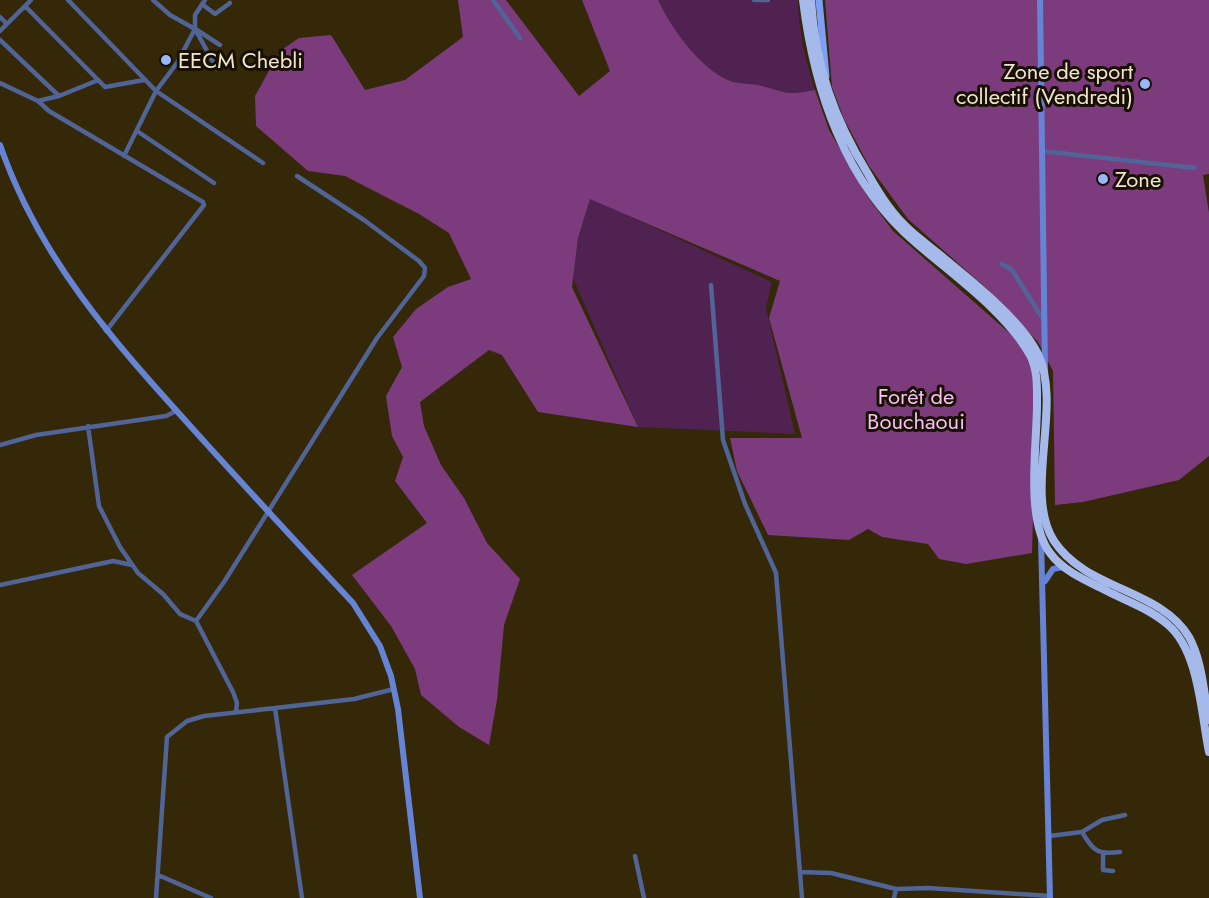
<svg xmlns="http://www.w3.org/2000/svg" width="1209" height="898" font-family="Jost,sans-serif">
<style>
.green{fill:#502251}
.forest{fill:#7c3b7d}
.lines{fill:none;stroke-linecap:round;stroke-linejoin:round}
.street{stroke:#516497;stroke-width:4.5}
.secondary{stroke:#6684d5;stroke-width:6}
.primary{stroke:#7f9ff2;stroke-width:7}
.highway{stroke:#a5baeb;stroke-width:8}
.poi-dot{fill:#98b5fd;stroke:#181103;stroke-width:2}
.labels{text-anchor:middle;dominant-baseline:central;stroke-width:6;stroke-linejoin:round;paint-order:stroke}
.poi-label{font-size:22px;fill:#f0e6d0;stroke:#181103;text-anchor:start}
.park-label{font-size:22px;fill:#f6bff5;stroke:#181103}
</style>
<rect width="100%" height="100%" fill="#342808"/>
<path class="green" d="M658,0H798C799,32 805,60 815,90C785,96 786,92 758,85C749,83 738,84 730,81C699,68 671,29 658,0Z
M590,198L772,282L766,308L795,434L638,427L573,278L578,238Z"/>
<path class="forest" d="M458,0H506L579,96L610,71L582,0H658C672,29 699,68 730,81C738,84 749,83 758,85C786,92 785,96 815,90L829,130L867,196L893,231L1015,338L1028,354L1033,375L1036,408L1032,553L966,564L939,559L928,544L882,537L868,529L849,540L768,535L737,471L730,438H802L769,318L780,281L590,199L578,238L572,287L638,427L538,412L502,355L489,350L420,402L424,426L441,465L464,498L487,543L520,579L504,625L497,700L489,745L459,727L421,695L415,669L391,626L352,575L427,523L395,481L403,457L392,436L386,396L402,367L393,337L416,309L448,287L471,279L449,233L419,214L345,176L308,171L256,126L255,96L280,51L299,38L331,35L365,90L405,80L463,37Z
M825,0H1209V174L1203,175L1209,213V456L1179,480L1083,502L1055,505L1053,371L1038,342L986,288L908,219L869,166L844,119L832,87Z"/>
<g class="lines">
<path class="street" d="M68,0L156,91L263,163
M153,0L170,15L195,29L217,69
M493,0L520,38
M754,0H768
M202,4L215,14L230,3
M25,6L105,87L144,80
M0,17L7,24
M197,30L220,45
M0,31L31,0
M0,40L59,96
M0,83L38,101L59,96L96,81
M38,101L49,111L203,202L204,205L106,331
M137,131L214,183
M1042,151L1195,168
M124,156L156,91L177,63L195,29V15L205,0
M1002,264L1012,270L1043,319
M711,285L723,440L745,504L776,573L802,898
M88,426L99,506L120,547L138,573L163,594L180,614L196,621L224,582L377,338L424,276L425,268L419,261L364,220L297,176
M0,445L36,435L166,416L176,411
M0,585L113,561L132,565
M196,621L233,692L237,703L236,712
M1082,832C1093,851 1098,855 1120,852
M1049,836L1082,832L1102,820L1125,815
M1103,854V870L1113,871
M635,856L644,898
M800,872L831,873L896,889L928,888L1050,896
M158,875L211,898
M156,898L167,737L187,721L204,716L275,708
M302,898L275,708L354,699L394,689
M894,898L896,889"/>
<path class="secondary" d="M1040,0L1045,371
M0,145C39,258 114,342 193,429C246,488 299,545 353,603L380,646L391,676L398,709L420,898
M1041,539L1050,898
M1045,581L1053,569L1063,567"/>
<path class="primary" d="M819,0L826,76"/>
<path class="highway" d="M803,0C814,90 845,183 916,243C953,275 1006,312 1030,355C1038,370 1037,389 1037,405C1037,445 1025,520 1050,553C1064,572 1087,581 1107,591C1126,601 1150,609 1167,624C1199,650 1201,713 1209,752
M811,0C815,65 834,119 868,174C880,195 893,216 912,232C947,262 1018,313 1038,354C1063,406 1023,493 1054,541C1086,590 1161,589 1189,637C1202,660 1204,694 1209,720"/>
</g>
<g class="poi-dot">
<circle cx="166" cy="60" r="6"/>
<circle cx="1145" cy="84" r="6"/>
<circle cx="1103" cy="179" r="6"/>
</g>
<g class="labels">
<g class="poi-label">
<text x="178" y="60">EECM Chebli</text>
<text x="1133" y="71" text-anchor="end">Zone de sport<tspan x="1133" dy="25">collectif (Vendredi)</tspan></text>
<text x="1115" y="179">Zone</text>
</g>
<g class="park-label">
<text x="916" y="396">Forêt de<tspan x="916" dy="25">Bouchaoui</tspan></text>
</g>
</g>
</svg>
